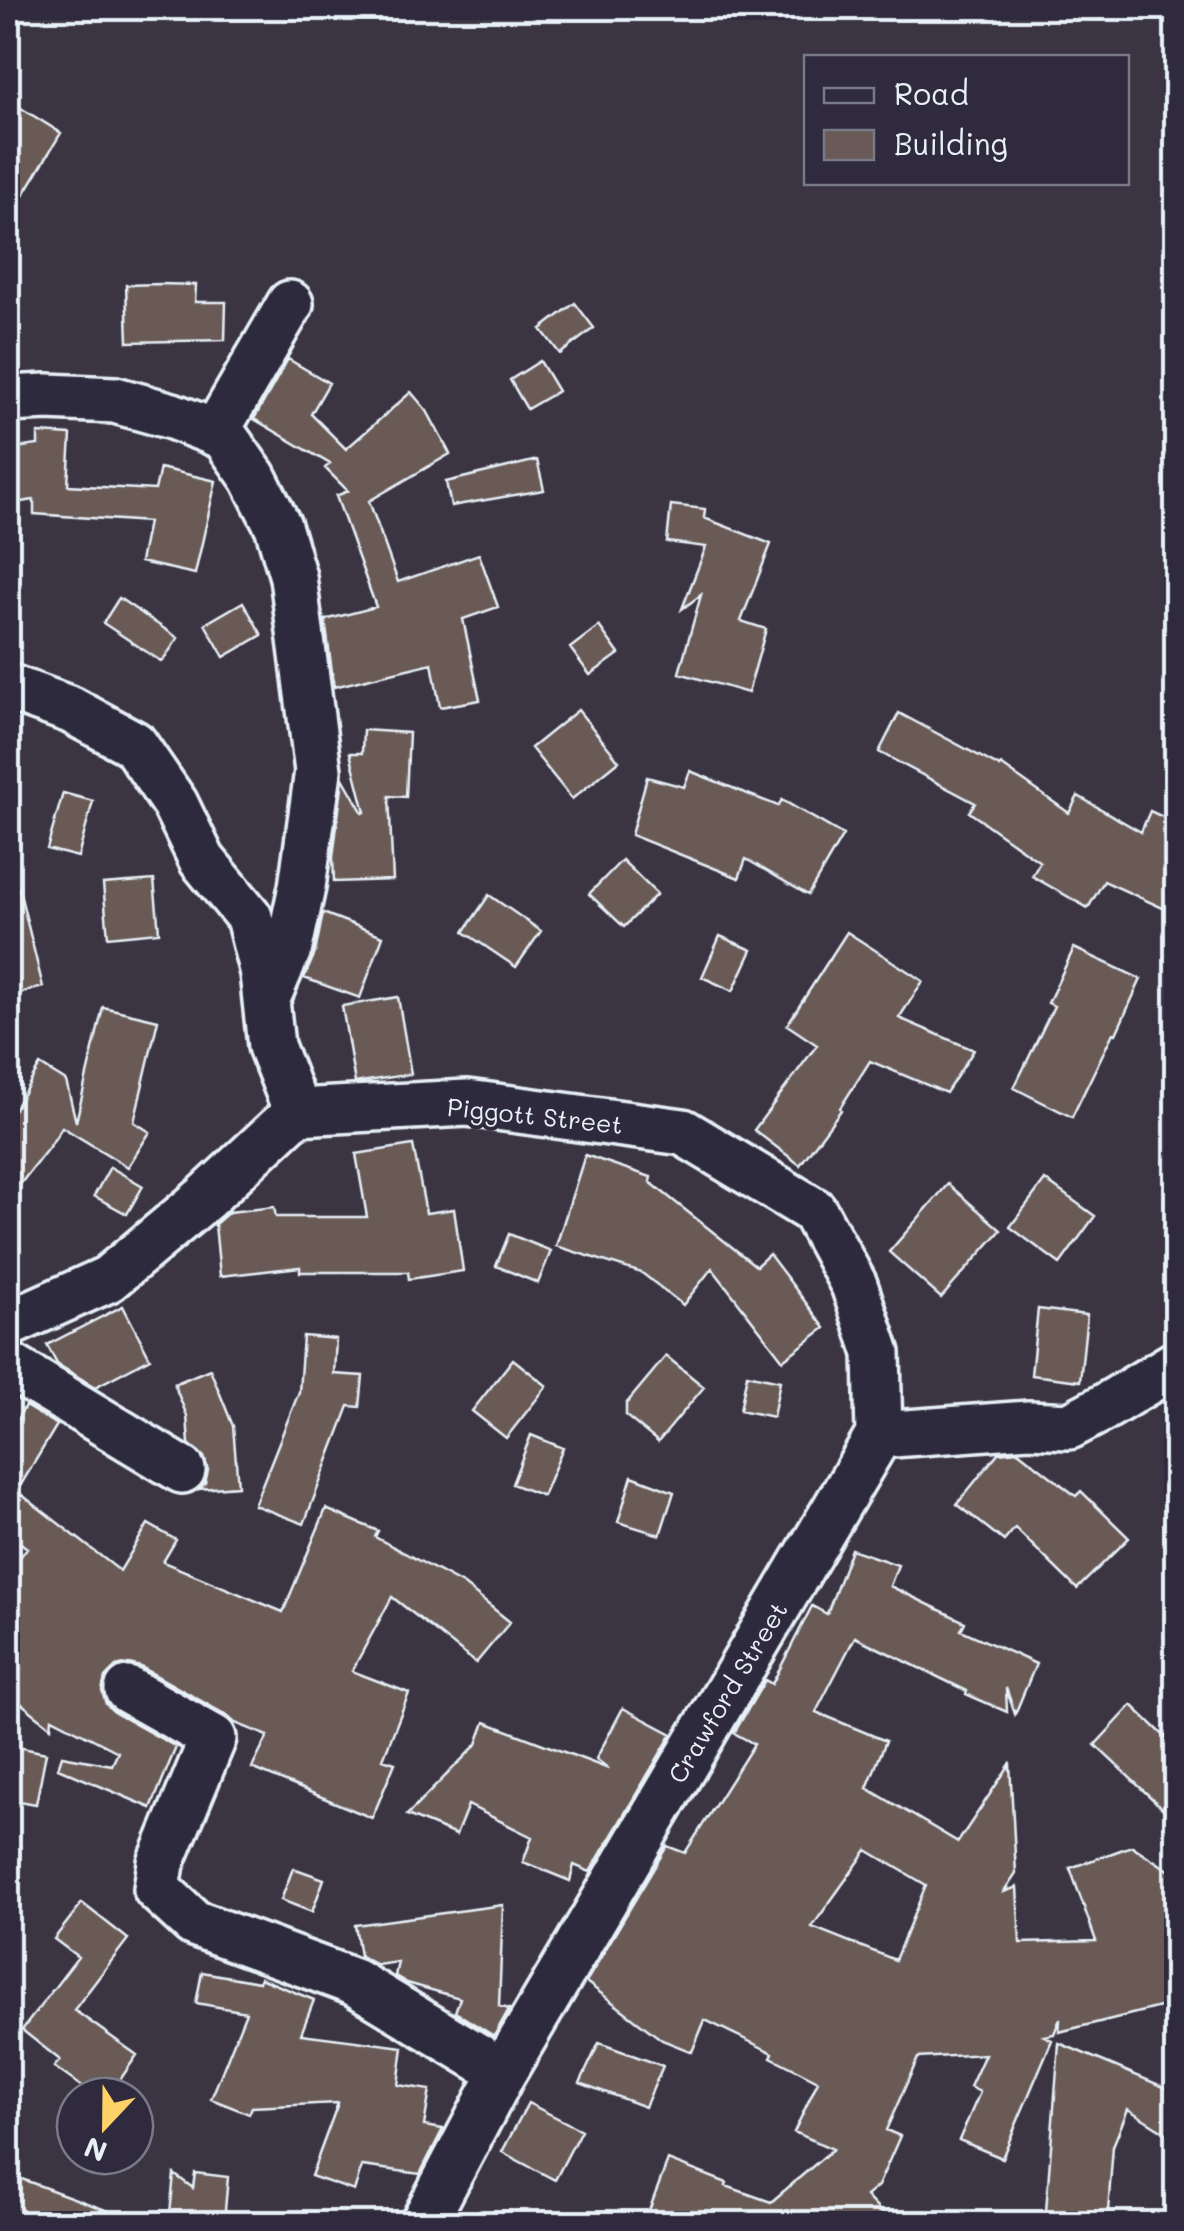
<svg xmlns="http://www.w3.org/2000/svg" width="1184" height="2231" font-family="Mali,sans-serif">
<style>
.building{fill:#695a57;stroke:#e8f1f8;stroke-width:2.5;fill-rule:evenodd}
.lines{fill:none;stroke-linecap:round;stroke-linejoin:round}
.minor-casing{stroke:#e8f1f8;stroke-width:52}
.minor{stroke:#2f2a3d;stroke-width:45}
.labels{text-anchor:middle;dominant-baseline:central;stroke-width:8;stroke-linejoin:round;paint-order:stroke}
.street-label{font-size:25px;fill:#e8f1f8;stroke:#2f2a3d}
</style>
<rect width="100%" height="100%" fill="#3b3442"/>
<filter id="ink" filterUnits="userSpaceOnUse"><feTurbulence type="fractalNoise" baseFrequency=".01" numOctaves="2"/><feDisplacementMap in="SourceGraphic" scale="20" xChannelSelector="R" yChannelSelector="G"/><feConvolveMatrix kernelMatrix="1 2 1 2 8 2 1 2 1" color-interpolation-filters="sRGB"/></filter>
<g filter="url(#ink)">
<path class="building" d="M8,100L61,133L8,221Z
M161,284L196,285L195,302H226L225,340L128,342L126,285Z
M575,303L594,328L560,354L541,329Z
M288,359L329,383L311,414L346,449L411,392L427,411L450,454L369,501L398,582L479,554L498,607L463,619L480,700L440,707L432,663L334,687L325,620L376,607L336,496L348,491L325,468L330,464L254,419Z
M540,361L558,391L527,409L510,380Z
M38,433L71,435L68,485L155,490L160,468L216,481L195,574L140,562L148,522L34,514V500L8,504V449L38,445Z
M537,460L544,490L451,506L446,482Z
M671,505L705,509L704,518L771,544L741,621L766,629L748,693L679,673L701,595L682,609L706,547L667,542Z
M119,598L178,638L162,662L103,623Z
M243,602L262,635L224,657L205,624Z
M599,626L619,654L590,675L570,648Z
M578,710L619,761L572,799L531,748Z
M899,713L1000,767L1001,765L1069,813L1078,796L1141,832L1150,811L1176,823V914L1104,881L1088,908L1032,876L1040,862L969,812L975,803L879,752Z
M363,730L409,733L406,797L389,796L393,880L334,882L333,857L343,778L363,813L365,812L350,753H362Z
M690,771L778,806L782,800L843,835L808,895L746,859L739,878L631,835L647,777L684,787Z
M63,793L93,801L78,857L47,849Z
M622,860L657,894L624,927L589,894Z
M154,880L159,932L108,937L103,884Z
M19,889L43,987L8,996V891Z
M489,895L541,931L516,967L464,932Z
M323,913L383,936L360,998L304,978L315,953Z
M847,932L923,981L899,1018L974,1050L946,1093L870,1061L840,1108L841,1110L800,1165L754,1130L817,1045L787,1025Z
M720,936L752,950L733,991L702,977Z
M1074,948L1141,979L1116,1034L1113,1033L1072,1117L1014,1088L1054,1006L1048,1003Z
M398,997L411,1074L355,1083L342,1006Z
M103,1007L158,1020L134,1122L150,1132L128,1167L62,1127L52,1143L8,1200V1120L40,1065L66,1081L76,1122Z
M413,1145L426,1213L454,1209L463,1271L409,1279L408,1272H300V1267L220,1276L215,1224L229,1212L274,1207L276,1217H367L356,1154Z
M585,1155L651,1177L650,1182L756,1266L769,1254L825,1328L783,1360L712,1268L683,1305L642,1273L556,1246Z
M110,1167L143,1186L127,1214L94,1196Z
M1045,1180L1095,1216L1060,1264L1010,1227Z
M948,1184L1001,1230L941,1298L889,1252Z
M509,1234L551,1251L538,1283L496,1266Z
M123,1306L150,1358L95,1387L57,1364L47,1345Z
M1038,1309L1087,1315L1080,1381L1031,1375Z
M303,1336L336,1339L334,1374L363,1376L360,1407L349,1406L304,1524L254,1505L299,1392Z
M666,1356L704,1387L658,1442L626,1416V1404Z
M513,1359L547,1386L506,1438L472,1411Z
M210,1369L233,1426L238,1486L199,1489L205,1483L208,1470L204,1457L189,1444L187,1416L174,1384Z
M747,1374L780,1381L773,1417L740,1410Z
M25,1406L57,1425L8,1506V1434Z
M531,1435L563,1448L543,1496L512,1484Z
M1018,1451L1076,1496L1081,1491L1129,1538L1077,1589L1015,1528L1004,1541L957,1504L998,1453Z
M632,1476L674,1492L660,1535L618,1522Z
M22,1495L120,1571L148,1524L176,1540L163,1562L283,1612L326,1509L378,1531L375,1537L464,1585L510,1622L476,1663L392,1597L352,1671L409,1693L383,1759L395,1763L372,1818L252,1768L268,1736L235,1723L226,1715L141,1667L129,1664L116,1667L105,1678L102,1691L106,1704L115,1713L176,1747L151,1808L58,1768L62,1756L112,1765L118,1752L52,1718L51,1727L8,1693V1573L27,1548L8,1533V1513Z
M851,1549L898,1565L890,1586L965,1622L961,1630L1036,1664L1015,1714L1006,1688L1007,1712L966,1694L967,1691L855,1637L816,1712L886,1741L867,1788L958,1842L1010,1764L1016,1874L1004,1892L1017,1887L1020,1943L1096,1941L1070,1868L1132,1846L1176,1875V2003L1059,2032L1060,2019L1054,2034L1044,2036L1052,2040L1002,2158L959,2140L980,2092L970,2087L985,2054L918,2058L886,2130L900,2136L878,2186L866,2196L892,2224H644L668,2160L727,2183L726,2186L771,2202L833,2149L794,2132L818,2081L771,2057L773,2053L705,2020L692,2052L662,2040L586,1982L667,1846L685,1853L754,1744L734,1733L765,1680L772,1684L812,1606L827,1614ZM867,1850L926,1885L895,1960L812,1927Z
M1132,1705L1176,1747V1821L1095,1745Z
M623,1708L672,1734L590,1872L574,1865L570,1881L523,1862L532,1837L468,1805L456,1835L407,1815L477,1744L485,1722L609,1769L596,1759Z
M8,1745L46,1753L36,1804L8,1799Z
M293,1868L324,1879L312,1912L281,1900Z
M82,1903L128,1939L74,2010L137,2055L109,2096H95L54,2067L60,2060L22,2030L78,1957L54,1939Z
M503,1905L499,2006L509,2009L494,2036L455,2012L460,1998L407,1983L395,1976L398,1962L377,1965L360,1956L355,1925Z
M202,1972L259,1982L260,1978L314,2000L301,2034L403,2047L398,2085L430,2090L424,2126L443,2129L420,2174L362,2166L354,2191L311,2176L338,2103L252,2107L249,2114L211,2099L246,2012L196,2003Z
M599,2043L663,2066L645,2107L580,2083Z
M1059,2043L1176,2092V2139L1128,2109L1113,2146L1107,2224H1045Z
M528,2103L581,2130L555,2180L502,2152Z
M195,2173L228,2177L225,2210L243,2224H169L174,2174L193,2188Z
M8,2174L133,2220L132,2224H8Z"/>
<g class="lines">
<defs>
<path id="minor" d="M8,399L47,397L115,400L172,416L224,436L253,477L278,526L293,577L318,771L302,887L289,947L266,1001
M215,433L290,304
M8,687L71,710L134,744L175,804L202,860L249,917L263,973L271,1046L297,1112
M8,1324L108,1279L205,1198L297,1112L467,1103L683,1132L814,1211L854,1285L877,1353L879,1435
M8,1365L182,1470
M879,1435L1029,1424L1069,1426L1103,1408L1176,1364
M128,1690L213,1738L161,1863L157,1889L194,1923L354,1982L503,2072
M423,2224L503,2072L879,1435"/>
</defs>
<use href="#minor" class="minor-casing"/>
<use href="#minor" class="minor"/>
</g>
</g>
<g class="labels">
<g class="street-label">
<text transform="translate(535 1115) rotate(6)">Piggott Street</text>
<text transform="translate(727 1692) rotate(-59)">Crawford Street</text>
</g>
</g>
<rect width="1184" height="2231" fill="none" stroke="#2f2a3d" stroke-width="40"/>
<rect x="20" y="20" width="1144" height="2191" fill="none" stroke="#e8f1f8" stroke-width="4" filter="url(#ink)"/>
<rect x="804" y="55" width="325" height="130" fill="#2f2a3d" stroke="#797a88" stroke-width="2.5"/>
<rect x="824" y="88" width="50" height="15" fill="#2f2a3d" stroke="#797a88" stroke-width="2.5"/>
<text x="894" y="105" font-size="30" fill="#e8f1f8">Road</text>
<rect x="824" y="130" width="50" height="30" fill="#695a57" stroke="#797a88" stroke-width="2.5"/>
<text x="894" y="155" font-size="30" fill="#e8f1f8">Building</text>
<g transform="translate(105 2126) rotate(202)"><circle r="48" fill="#2f2a3d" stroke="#797a88" stroke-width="2.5"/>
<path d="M0-8L18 38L0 25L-18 38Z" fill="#ffd166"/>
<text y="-15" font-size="28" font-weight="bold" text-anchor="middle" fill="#e8f1f8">N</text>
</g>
</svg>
